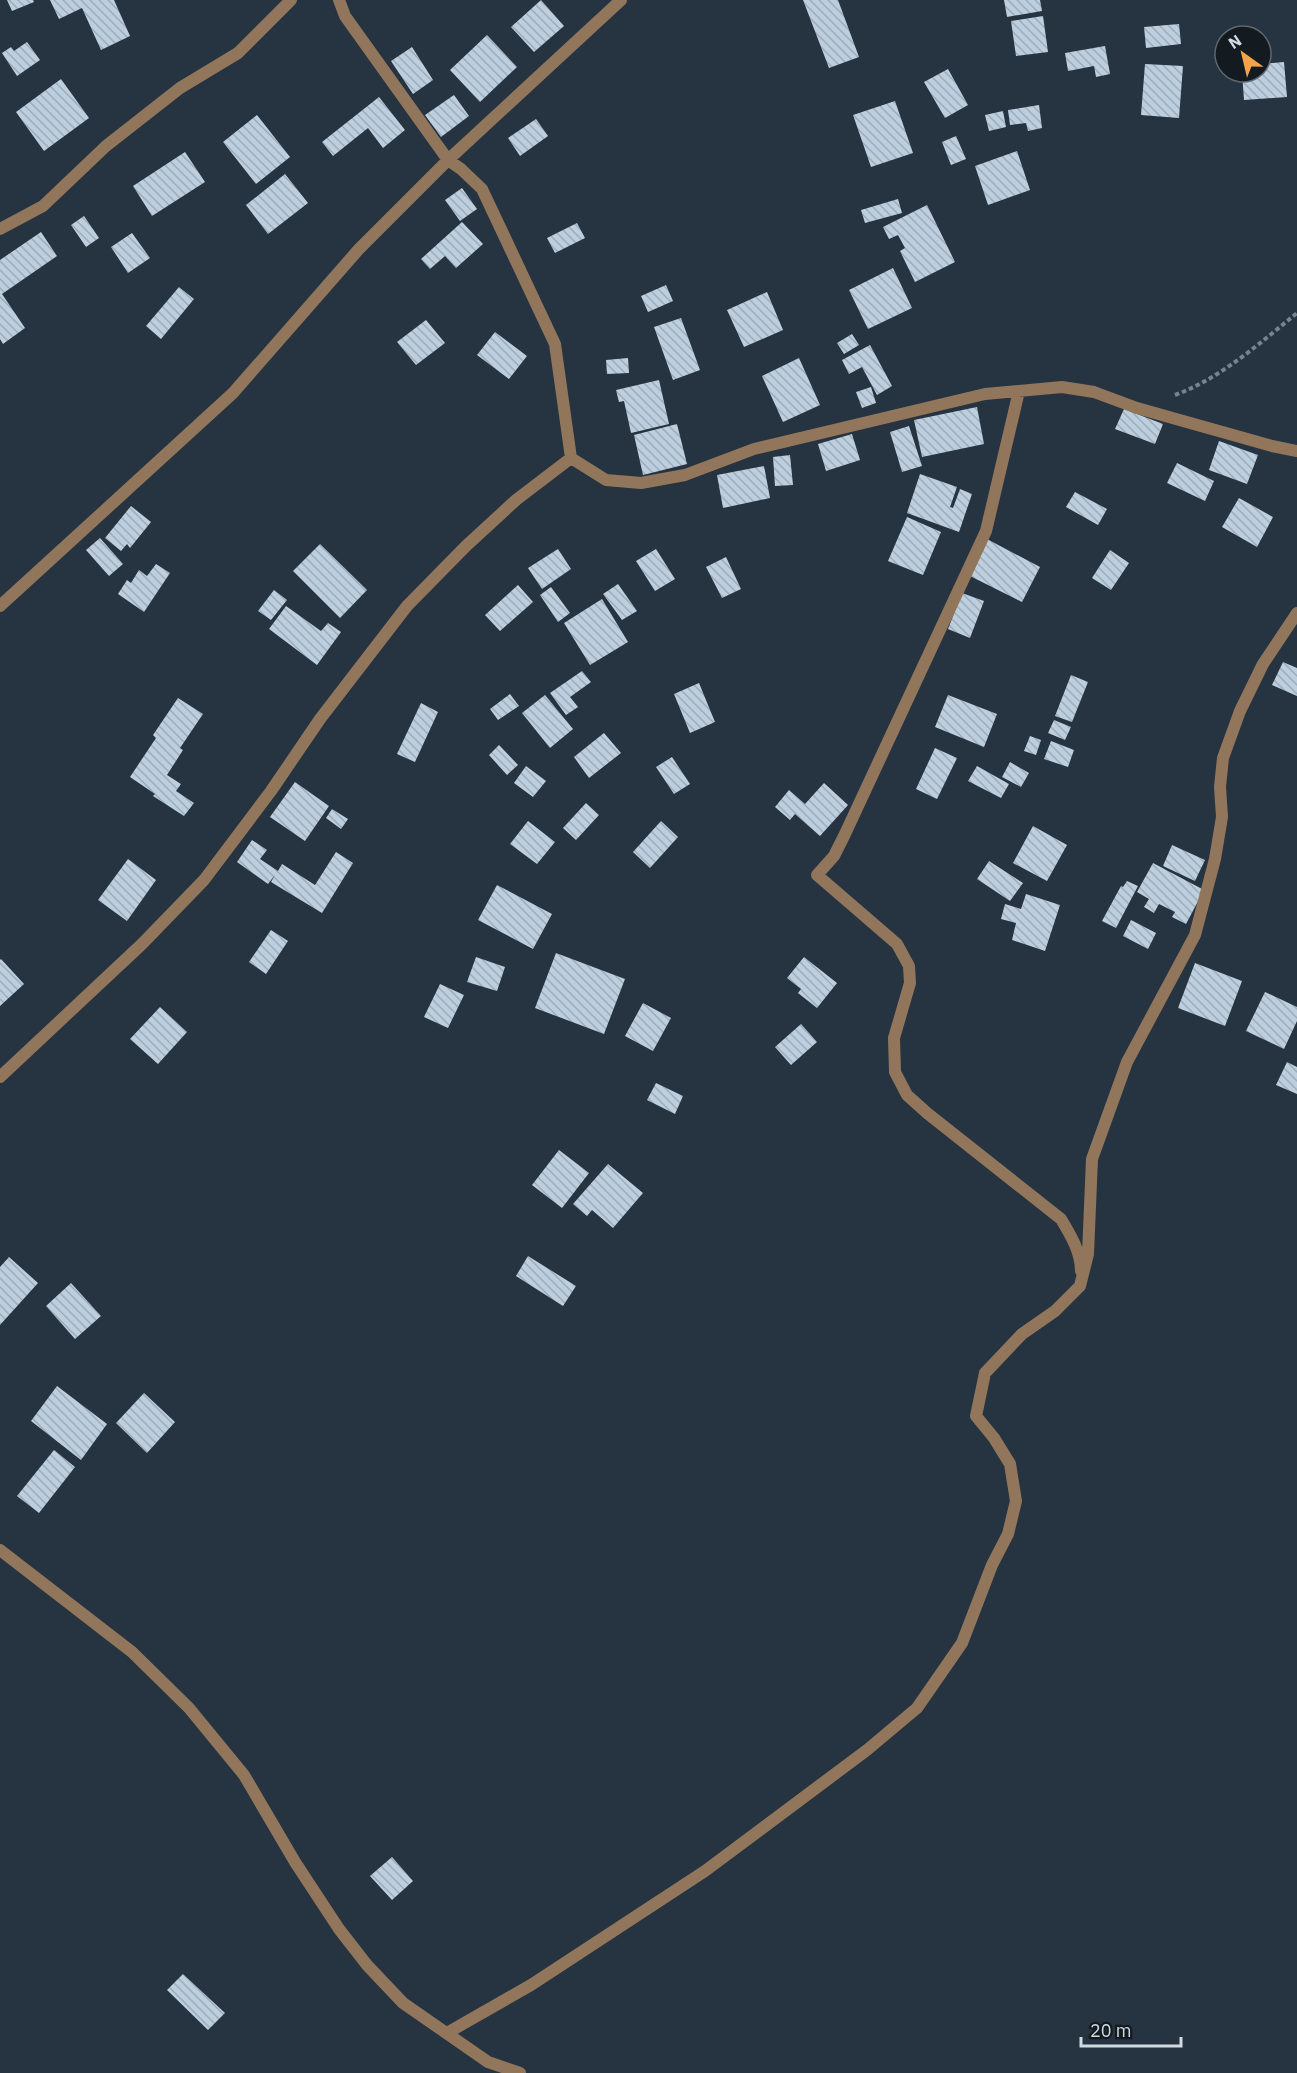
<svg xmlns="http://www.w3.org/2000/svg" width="1297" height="2073" font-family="'IBM Plex Sans',sans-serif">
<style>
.building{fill:url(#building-back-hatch)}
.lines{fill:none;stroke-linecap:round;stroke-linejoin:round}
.path{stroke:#77838e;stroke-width:4;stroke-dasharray:4.5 3;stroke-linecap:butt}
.street{stroke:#92765c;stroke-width:12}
</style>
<defs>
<pattern id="building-back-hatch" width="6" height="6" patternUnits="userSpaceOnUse" patternTransform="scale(1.5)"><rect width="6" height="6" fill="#bdcfde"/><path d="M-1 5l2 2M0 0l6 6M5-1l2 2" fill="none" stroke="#9eacb8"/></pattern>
</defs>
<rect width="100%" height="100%" fill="#253440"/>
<path class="building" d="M7,0H33L34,2L12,11Z
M50,0H114L130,36L101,50L82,8L59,19Z
M541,0L564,26L534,52L511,27Z
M803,0H838L859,57L829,68Z
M1004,0H1040L1042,11L1007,17Z
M1043,16L1048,52L1016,56L1011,21Z
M1179,24L1181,44L1146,48L1144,27Z
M487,35L517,67L480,102L450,70Z
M27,42L40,60L17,76L2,53L11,47L14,51Z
M1105,46L1110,74L1096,77L1094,66L1068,71L1065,53Z
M412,47L433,80L413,94L391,61Z
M1284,62L1287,97L1244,100L1242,72H1261V64Z
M1145,64L1183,66L1179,118L1141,115Z
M948,69L968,105L945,118L924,82Z
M61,79L89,118L44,151L16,112Z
M454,95L469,116L441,137L425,115Z
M379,97L405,130L383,148L368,128L333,156L322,142Z
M895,101L913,153L871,167L853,115Z
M1039,105L1042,128L1028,131L1026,123L1010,125L1008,110Z
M1003,111L1006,127L989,131L985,115Z
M257,115L290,157L256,184L223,142Z
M536,119L548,136L520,156L508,138Z
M956,136L966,159L951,165L942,142Z
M1017,151L1030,190L988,205L975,166Z
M185,152L205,182L152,216L133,186Z
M285,174L308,203L268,234L246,205Z
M462,188L477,209L460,221L445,200Z
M898,199L902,213L865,223L861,210Z
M927,205L955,262L915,282L900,251L905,248L898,235L889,239L883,227Z
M84,216L99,238L86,247L71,225Z
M462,222L483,244L456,268L445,256L430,269L421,259Z
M577,223L585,238L555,253L547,238Z
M41,232L57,256L2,294L25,328L3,344L0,339V260Z
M132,233L150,258L128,273L111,247Z
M893,268L912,308L868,329L849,290Z
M666,285L673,301L648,312L641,296Z
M179,287L194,299L161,339L146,326Z
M767,292L783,330L744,347L727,310Z
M681,318L700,370L673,380L654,327Z
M426,320L445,343L416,365L397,342Z
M495,332L527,356L509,379L477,355Z
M852,334L859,345L844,354L837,343Z
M870,345L892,386L877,395L862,367L849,374L842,360Z
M628,358L629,373L607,374L606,360Z
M799,358L820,405L783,422L762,376Z
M659,380L669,424L631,433L624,401L619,402L616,390Z
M871,387L876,403L862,408L856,392Z
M977,407L984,444L922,457L914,420Z
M1124,409L1163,424L1155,444L1115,429Z
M677,424L687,464L643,475L634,435Z
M909,426L922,466L902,472L890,432Z
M852,434L860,460L826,471L818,444Z
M1219,441L1258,455L1247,484L1209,470Z
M790,455L793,485L775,486L773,457Z
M1177,463L1214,481L1205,501L1167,483Z
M764,466L770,498L723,508L717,475Z
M920,474L957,487L950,507L953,508L960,489L972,494L959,532L907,513Z
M1075,492L1107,509L1098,525L1066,507Z
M1239,498L1273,517L1257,547L1222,527Z
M131,506L151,522L130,548L127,544L121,551L105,538Z
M907,517L941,532L923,575L888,561Z
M100,538L123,564L109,576L86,550Z
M987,539L1040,567L1022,602L968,575Z
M320,544L367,590L340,618L293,571Z
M558,549L571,569L542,589L528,568Z
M656,549L675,579L655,591L636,561Z
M1110,550L1129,563L1111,590L1092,578Z
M726,557L741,589L722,598L706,567Z
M156,564L170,573L144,612L118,594L127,580L131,583L139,570L147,576Z
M618,584L637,611L622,620L603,594Z
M518,585L533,602L500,631L485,615Z
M551,587L570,613L558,622L540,595Z
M274,590L287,600L271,620L258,611Z
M962,593L984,601L970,638L948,629Z
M602,599L628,642L590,665L564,623Z
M286,606L321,631L328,623L341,632L317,665L269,629Z
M1283,662L1297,668V696L1272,685Z
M582,671L591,682L570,697L578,707L566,715L550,693Z
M1071,675L1088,682L1072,722L1055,716Z
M699,683L715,722L690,733L674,694Z
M510,694L519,706L498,720L490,709Z
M545,695L573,729L550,748L522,713Z
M948,695L997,714L984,747L935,727Z
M178,698L203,714L180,748L183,750L167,775L181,784L176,791L194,803L184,816L153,796L155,794L130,777L156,738L153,735Z
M421,703L438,712L415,762L397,754Z
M1054,720L1071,727L1065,740L1048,733Z
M604,733L621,753L589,778L574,757Z
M1030,736L1041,740L1036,755L1024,751Z
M1051,741L1074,750L1068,767L1044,759Z
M499,745L518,765L507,775L489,755Z
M935,748L957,758L937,799L916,789Z
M672,757L690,784L674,794L656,767Z
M1010,762L1029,773L1021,787L1002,777Z
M526,766L546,781L533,797L514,783Z
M977,766L1009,784L1001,798L968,781Z
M295,782L329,806L305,841L270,817Z
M824,783L848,805L820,836L795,814L790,820L775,807L789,790L805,804Z
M586,803L599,815L576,840L563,828Z
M332,809L348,819L341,829L326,818Z
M528,821L555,842L537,864L510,844Z
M661,821L678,837L650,868L633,852Z
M1033,826L1067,845L1047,881L1013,863Z
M252,840L267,850L260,859L278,871L282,864L315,885L336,852L353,863L322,913L271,882L275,875L268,884L237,862Z
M1172,845L1205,860L1195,881L1163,866Z
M128,859L156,880L127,921L98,900Z
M989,861L1023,883L1010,901L977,879Z
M1153,863L1204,890L1186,924L1172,917L1175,912L1159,904L1154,913L1144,907L1149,899L1137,892Z
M1127,881L1138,886L1116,928L1102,921L1121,886L1123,887Z
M497,885L552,914L533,949L478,920Z
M1026,894L1060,905L1045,951L1012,940L1016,923L1001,919L1005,904L1021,909Z
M1131,920L1156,933L1148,949L1123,936Z
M271,930L288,941L266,974L249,962Z
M556,953L625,979L604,1034L535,1008Z
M476,957L505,967L497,991L467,982Z
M804,957L837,983L817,1008L798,993L801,989L787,978Z
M1,959L24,984L0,1006V960Z
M1195,963L1242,981L1225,1026L1178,1008Z
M440,984L464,995L448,1028L424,1017Z
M1265,992L1297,1007V1021L1284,1049L1246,1031Z
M643,1003L671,1018L653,1051L625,1036Z
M160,1007L187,1032L158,1064L130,1039Z
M801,1024L817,1042L791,1065L775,1047Z
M1287,1062L1297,1067V1094L1276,1085Z
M656,1083L683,1096L675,1114L647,1100Z
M559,1150L589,1173L562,1208L532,1185Z
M608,1164L643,1193L613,1228L592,1210L587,1216L573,1204Z
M528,1256L576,1286L563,1306L516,1276Z
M9,1257L38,1283L0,1325V1267Z
M71,1283L101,1316L75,1339L46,1306Z
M57,1386L107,1424L81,1460L31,1421Z
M144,1393L175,1422L147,1453L116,1423Z
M54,1450L75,1467L39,1513L17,1496Z
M392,1857L413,1881L392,1900L370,1876Z
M183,1974L225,2013L208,2030L167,1990Z"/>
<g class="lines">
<path class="path" d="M1175,395C1221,378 1260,343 1297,313"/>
<path class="street" d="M339,0L345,16L448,160L461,169L482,189L555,344L571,458
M0,229L43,206L106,146L180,88L238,53L291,0
M1019,391L986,531L845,834L834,856L817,875L897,944L909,966L910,983L894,1038L895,1072L907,1095L927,1113L1061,1219C1070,1234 1081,1252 1081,1271
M571,458L606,480L641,483L685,475L754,449L985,394L1062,387L1094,392L1137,408L1272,446L1297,451
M0,606L233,393L359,249L448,160L621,0
M0,1077L142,944L204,880L271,791L320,719L407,606L466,546L516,500L571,458
M0,1550L132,1652L189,1708L244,1775L295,1862L339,1929L367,1965L403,2003L488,2062L520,2073
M447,2033L531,1985L705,1871L867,1750L917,1708L962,1643L992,1565L1008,1534L1016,1501L1010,1464L994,1438L976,1416L985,1373L1022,1334L1055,1311L1080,1286L1088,1254L1092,1159L1127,1062L1195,935L1215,859L1222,817L1220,787L1223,758L1240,711L1263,664L1297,613"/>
</g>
<g transform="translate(1243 54) rotate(326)"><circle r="28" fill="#141b20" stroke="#60676e" stroke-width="1.5"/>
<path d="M0-4.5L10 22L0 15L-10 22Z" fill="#f6a248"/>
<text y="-9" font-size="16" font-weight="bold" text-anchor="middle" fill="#d1dae2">N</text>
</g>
<path d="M1081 2037v9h100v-9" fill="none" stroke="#d1dae2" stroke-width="3"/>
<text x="1090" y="2037" font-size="18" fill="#d1dae2" stroke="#141b20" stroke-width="4.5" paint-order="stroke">20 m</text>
</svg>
